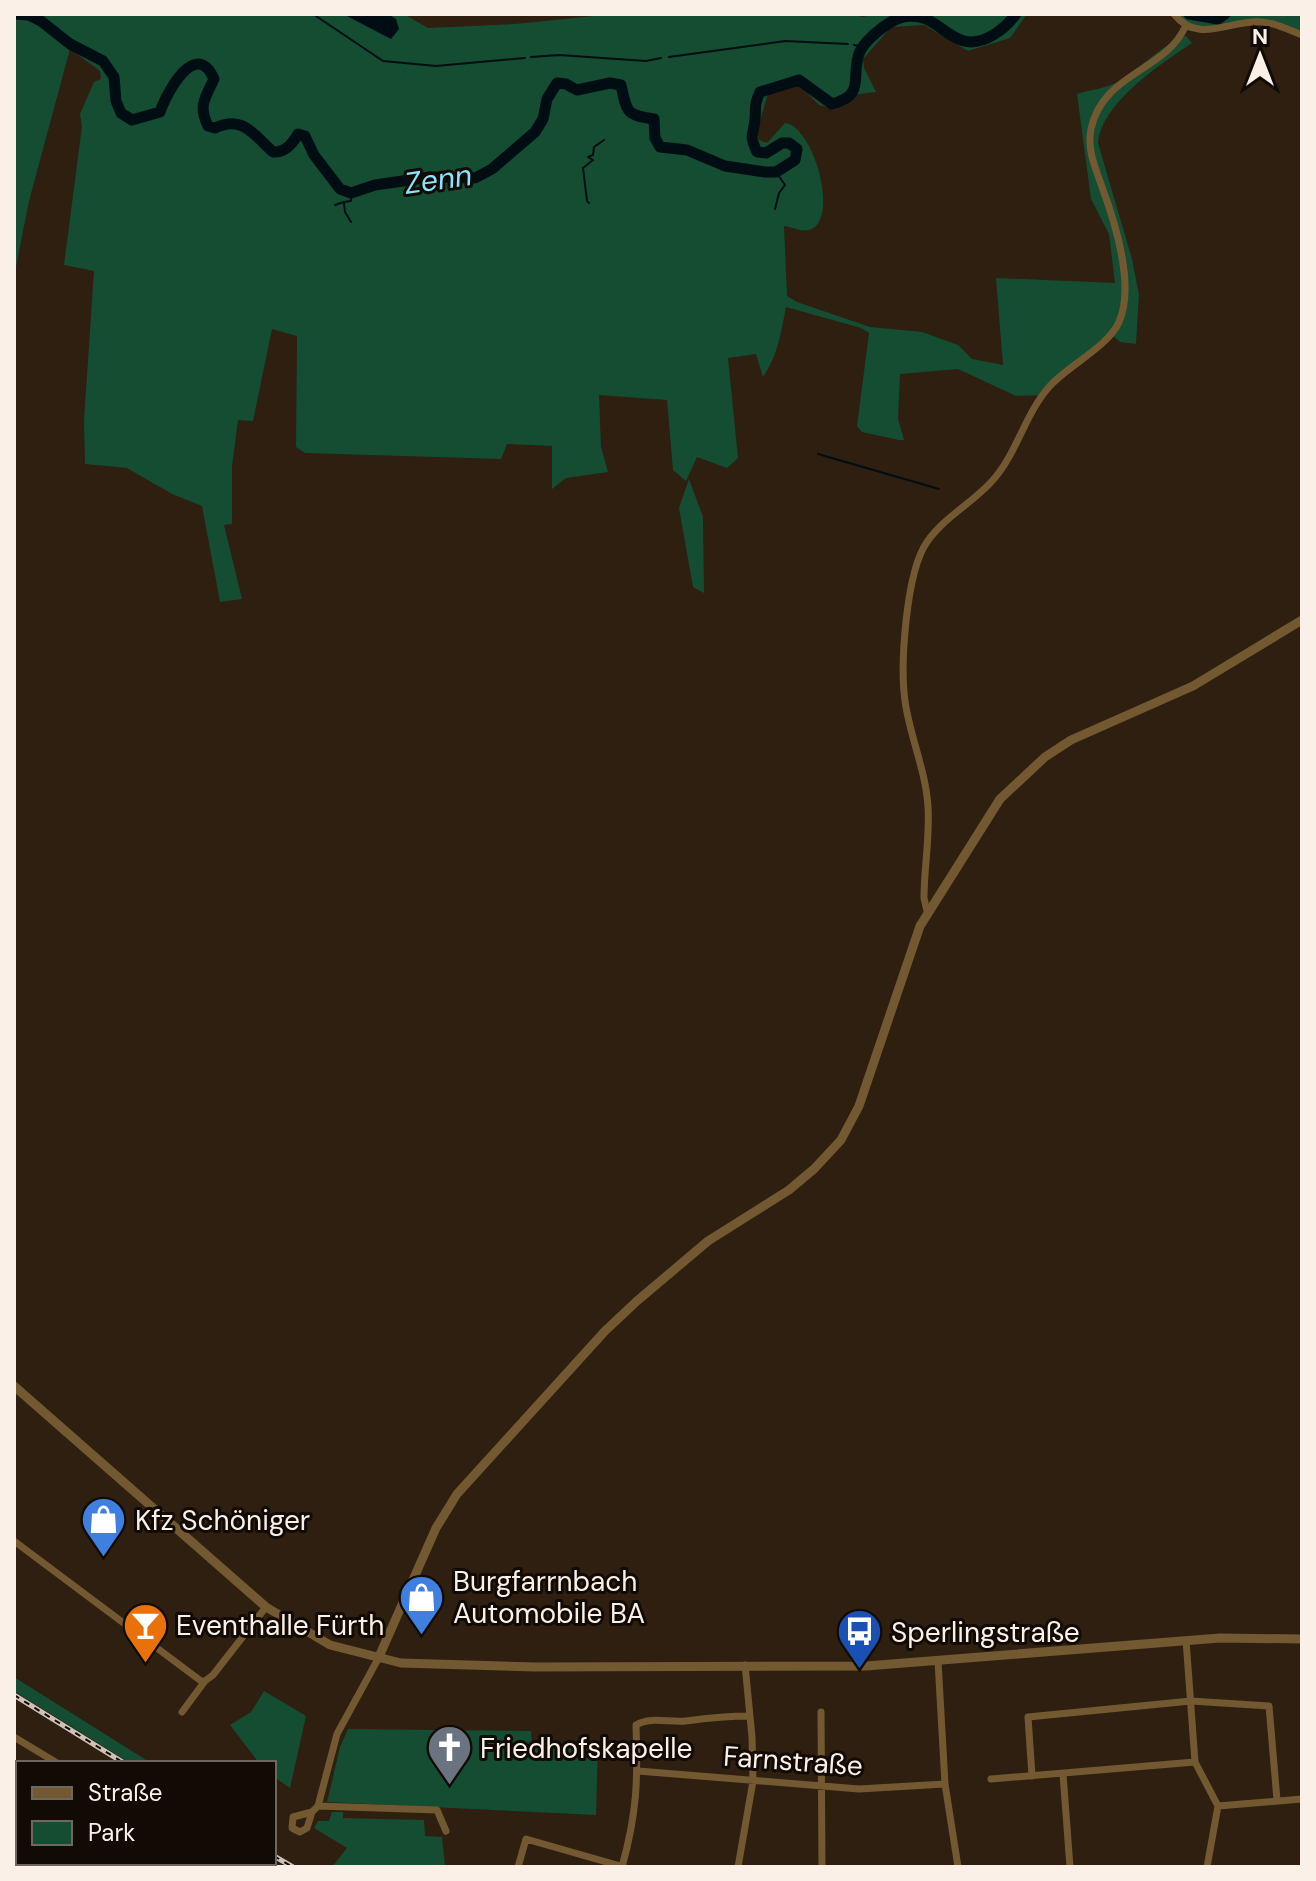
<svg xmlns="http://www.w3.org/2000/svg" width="1316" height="1881" font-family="'DM Sans',sans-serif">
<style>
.green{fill:#144d31}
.water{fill:#000e14}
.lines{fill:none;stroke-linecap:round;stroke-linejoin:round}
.stream{stroke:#000e14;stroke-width:2}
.river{stroke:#000e14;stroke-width:11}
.minor{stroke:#735931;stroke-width:7}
.tertiary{stroke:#735931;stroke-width:9}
.rail-casing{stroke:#cec2b8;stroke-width:5}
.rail{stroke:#110a05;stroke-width:2;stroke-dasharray:6;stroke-linecap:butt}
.labels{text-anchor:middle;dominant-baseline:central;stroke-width:6;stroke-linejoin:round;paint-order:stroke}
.poi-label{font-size:28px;fill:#fbf0e7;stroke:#110a05;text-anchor:start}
.street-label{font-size:28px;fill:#fbf0e7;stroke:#110a05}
.water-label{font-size:30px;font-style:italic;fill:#8ae3fc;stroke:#110a05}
</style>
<rect width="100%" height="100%" fill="#2e1f11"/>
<path class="green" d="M14,14H404L428,28L515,24L613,14H854L862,17L878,14H1027L1010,38L968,51L924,25L891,27L863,59L864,68L876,92L852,95L836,109L819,105L798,84L768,94L757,130L759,140L767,143L785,123C815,127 840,222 809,230C802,232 792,227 784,226L787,296L797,302L870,327L922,332L958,345L972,359L1003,365L996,278L1115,283L1109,234L1091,199L1077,94C1090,90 1107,88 1119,81C1135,72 1173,37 1186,36L1192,43C1161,64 1102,102 1098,143L1132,259L1139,295L1136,344L1120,342L1112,335L1043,395L1016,396L958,369L900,374L898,419L904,440H899L862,432L857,426L869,333L861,328L786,307C781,333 778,355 763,377L756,354L728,358L738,458L727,468L697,457L686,481L673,470L667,400L599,395L601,447L608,472L566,478L552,489V446L507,444L501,459L305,453L296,447L297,336L272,329L253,421L238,420L232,466V524L224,525L242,599L220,602L202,506L172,494L127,468L85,464L84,420L94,271L64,265L82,126L80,114L94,82L101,79L100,71L70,49L29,201L14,277Z
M1169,14L1218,16L1221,14H1302V36L1255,20L1216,31H1188Z
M689,479L703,517L704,593L693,587L679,508Z
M14,1677L151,1763H130L14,1691Z
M264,1691L306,1716L290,1788L274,1777V1763H259L230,1725L251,1712Z
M348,1729L531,1731L532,1743L598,1747L596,1815L327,1802L340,1747Z
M332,1812H343V1818L424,1820L425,1836L442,1837L445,1867H332L347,1848L314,1828L318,1821H329Z"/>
<path class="water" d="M343,14H388L396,19L399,29L391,39Z"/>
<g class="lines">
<path class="stream" d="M313,14L383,61L436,66L525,58
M854,45L863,47
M531,57L559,55L646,61L661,58
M669,57L785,41L848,44
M351,193V201L344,202L345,212L351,222
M589,203L587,201L583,168L593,160L588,157L593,155L594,147L604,140
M335,205L344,202
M775,209L779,193L785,185L776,172
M818,454L939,489"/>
<path class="river" d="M14,14L29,15L41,21L70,44L103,61L114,77L116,101L121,113L132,120L160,112C166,94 196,37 214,79C205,98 198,106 208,126L215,128C243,115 253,134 273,152C285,153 293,143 298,134L305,136L314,155L340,189L351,193L375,185L430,177L475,178L492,169L535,132L543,119L547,99L557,83L566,84L577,90L610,83L621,85C627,113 626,115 654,119L655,138L660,147L687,150L725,166L765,172H776L795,160L797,149L789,143H782L766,153L757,152C748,133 754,135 755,119C756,106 754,105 760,92L799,80L832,104C864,95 852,81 858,57C861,42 889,20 903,17C934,12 941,35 964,41C984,46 1006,28 1016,14
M1189,14L1218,19L1225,14"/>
<path class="minor" d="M1174,14C1196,42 1223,24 1252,22C1270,20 1286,29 1302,35
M927,911L924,898C924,868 930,837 928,807C926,771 910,737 905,701C900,665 906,572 927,542C944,517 973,503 993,480C1017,453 1025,414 1049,387C1067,366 1108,347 1119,322C1135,286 1115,222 1102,187C1095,167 1087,150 1091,129C1103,72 1166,72 1186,25
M14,1541L201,1681H205L213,1675L266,1607
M1186,1640L1195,1762L1218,1806L1207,1867
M938,1661L945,1784L958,1867
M182,1712L205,1681
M821,1712L822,1867
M14,1737L57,1763
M638,1771L859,1789L945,1784
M1063,1774L1070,1867
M1032,1776L1028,1717L1191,1701L1269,1706L1277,1800
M991,1779L1195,1762
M318,1806L437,1810L446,1831
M1218,1806L1302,1799
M312,1812L293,1817L292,1828L300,1832L307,1828L312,1812L318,1806L337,1734L378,1659
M221,1863L228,1867
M141,1867L143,1863
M518,1867L526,1839L624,1867
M622,1867C637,1813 638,1780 636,1725C651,1716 670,1723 686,1721C708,1718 728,1716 750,1716
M738,1867L753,1781L752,1737L745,1665"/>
<path class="tertiary" d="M14,1386L266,1607L330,1645L401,1663L535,1667L866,1666L1220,1638L1302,1639
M378,1659L436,1528L457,1494L605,1331L637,1301L708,1241L789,1190L814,1169L841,1140L859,1106L920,926L1000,799L1045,757L1071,740L1193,686L1302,620"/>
<defs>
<path id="rail" d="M14,1695L124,1763
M274,1856L293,1867"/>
</defs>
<use href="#rail" class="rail-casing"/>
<use href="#rail" class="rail"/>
</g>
<defs>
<symbol id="shop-pin" viewBox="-11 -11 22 30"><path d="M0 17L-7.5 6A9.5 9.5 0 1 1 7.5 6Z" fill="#3f7fe0" stroke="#110a05"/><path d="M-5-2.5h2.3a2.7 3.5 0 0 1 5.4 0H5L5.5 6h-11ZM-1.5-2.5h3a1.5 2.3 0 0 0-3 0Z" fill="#fff"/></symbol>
<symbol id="bar-pin" viewBox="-11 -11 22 30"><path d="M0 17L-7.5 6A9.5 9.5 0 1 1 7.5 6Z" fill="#e8710a" stroke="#110a05"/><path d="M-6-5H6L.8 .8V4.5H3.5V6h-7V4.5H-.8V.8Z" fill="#fff"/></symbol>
<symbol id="bus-pin" viewBox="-11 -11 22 30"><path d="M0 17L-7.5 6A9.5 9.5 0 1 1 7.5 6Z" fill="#1a4fb4" stroke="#110a05"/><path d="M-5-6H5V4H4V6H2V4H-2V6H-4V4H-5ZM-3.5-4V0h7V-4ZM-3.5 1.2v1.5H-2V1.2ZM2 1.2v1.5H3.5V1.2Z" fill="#fff"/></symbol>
<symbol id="church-pin" viewBox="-11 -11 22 30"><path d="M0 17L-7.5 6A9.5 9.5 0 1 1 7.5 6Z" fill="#6b7280" stroke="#110a05"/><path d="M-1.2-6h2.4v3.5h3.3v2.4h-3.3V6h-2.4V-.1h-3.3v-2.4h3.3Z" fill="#fff"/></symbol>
</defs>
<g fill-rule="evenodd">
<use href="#shop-pin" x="78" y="1494" width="51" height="69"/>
<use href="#shop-pin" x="396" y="1572" width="51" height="69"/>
<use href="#bar-pin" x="120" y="1600" width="51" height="69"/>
<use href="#bus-pin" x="834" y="1606" width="51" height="69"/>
<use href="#church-pin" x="424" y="1722" width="51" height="69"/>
</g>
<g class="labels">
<g class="poi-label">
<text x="135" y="1520">Kfz Schöniger</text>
<text x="453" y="1581">Burgfarrnbach<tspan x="453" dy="32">Automobile BA</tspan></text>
<text x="176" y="1625">Eventhalle Fürth</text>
<text x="891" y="1632">Sperlingstraße</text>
<text x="480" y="1748">Friedhofskapelle</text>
</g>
<g class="street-label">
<text transform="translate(793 1761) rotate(4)">Farnstraße</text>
</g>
<g class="water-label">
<text transform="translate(438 179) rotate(-8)">Zenn</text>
</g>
</g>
<rect width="1316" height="1881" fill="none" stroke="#fbf0e7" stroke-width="32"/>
<rect x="16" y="1761" width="260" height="104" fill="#110a05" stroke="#6f665f" stroke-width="2"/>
<rect x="32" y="1787" width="40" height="12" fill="#735931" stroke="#6f665f" stroke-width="2"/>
<text x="88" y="1801" font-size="24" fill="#fbf0e7">Straße</text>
<rect x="32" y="1821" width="40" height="24" fill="#144d31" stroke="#6f665f" stroke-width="2"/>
<text x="88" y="1841" font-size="24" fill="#fbf0e7">Park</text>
<g transform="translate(1260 56)" stroke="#110a05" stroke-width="6" paint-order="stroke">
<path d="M0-6L14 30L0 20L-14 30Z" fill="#fbf0e7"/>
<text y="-12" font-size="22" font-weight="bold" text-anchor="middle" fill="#fbf0e7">N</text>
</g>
</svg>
